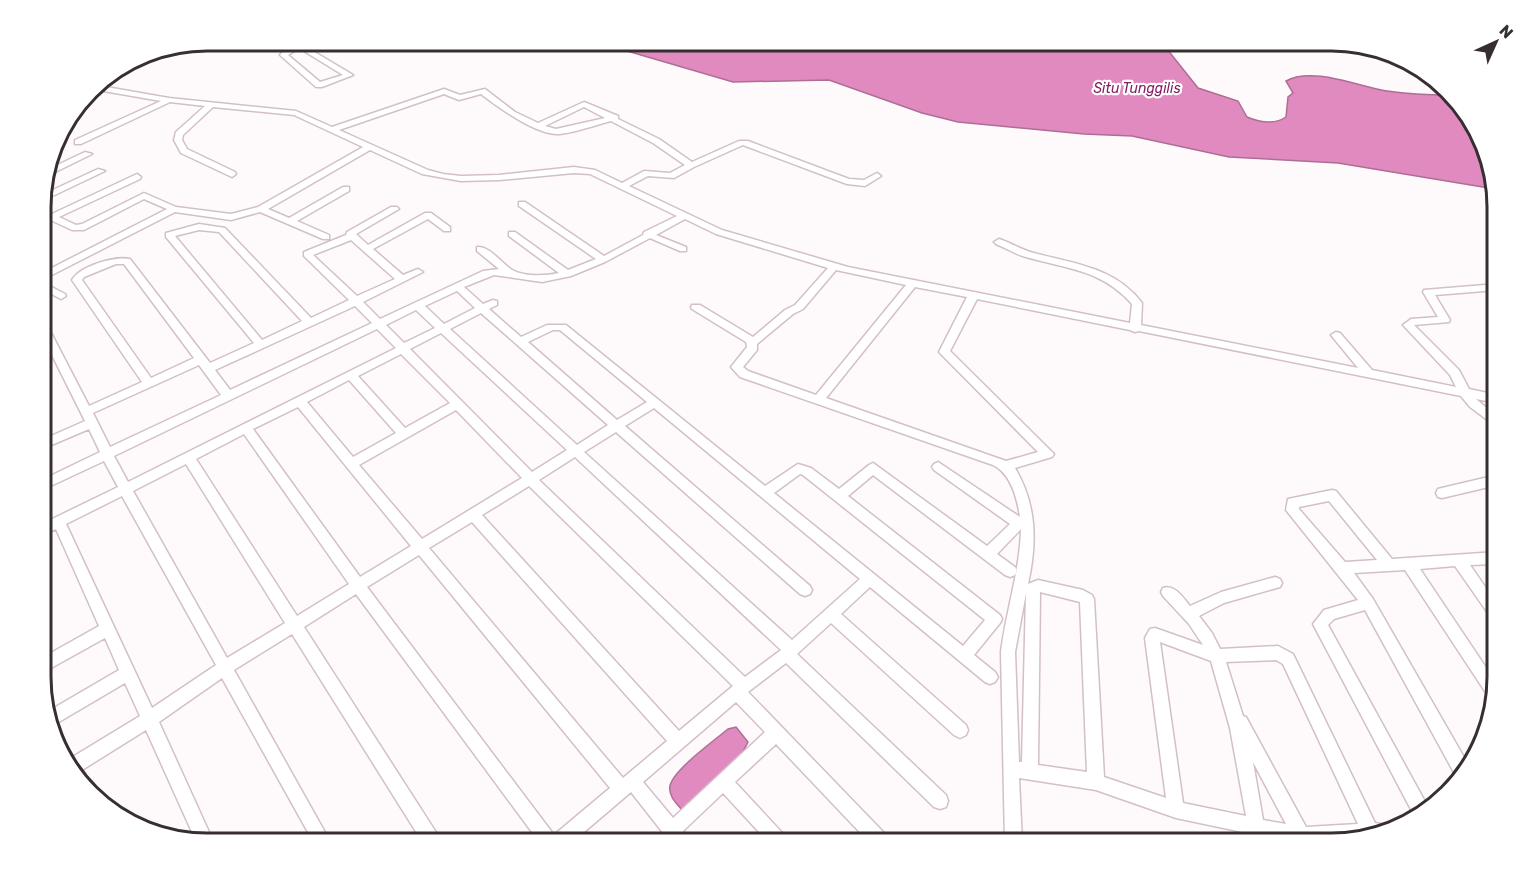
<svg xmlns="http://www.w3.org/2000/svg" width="1538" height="884" font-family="Rubik,sans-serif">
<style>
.water{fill:#e08abf;stroke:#ad6e95;stroke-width:1.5}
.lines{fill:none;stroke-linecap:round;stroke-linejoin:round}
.minor-casing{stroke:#d3bfca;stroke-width:3}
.minor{fill:#fff;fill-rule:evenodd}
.labels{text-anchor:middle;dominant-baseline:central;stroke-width:4.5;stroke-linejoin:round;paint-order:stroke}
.far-water-label{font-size:14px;font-style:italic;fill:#821f64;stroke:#fff}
.rim{fill:none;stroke:#362e33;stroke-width:3}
</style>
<rect width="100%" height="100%" fill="#fefafc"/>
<path class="water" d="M593,41H849V44L858,45L866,41H1165L1167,49L1198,88L1238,101L1247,117C1259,122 1274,125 1286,117L1288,97L1293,93L1286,81C1312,66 1360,87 1387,91C1408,94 1428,95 1448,95L1470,115L1495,189L1338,163L1229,157L1132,136L1084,134L958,122L922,113L829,80L733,82Z
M736,727L748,742L741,755L683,811C677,804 668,796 670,786C673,770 715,740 728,729Z"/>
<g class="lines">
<defs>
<path id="minor" d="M289,41H296L353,75L322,87H316L280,55L284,50L294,45ZM299,48L343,75L320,82L288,55Z
M174,48L179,53L178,54L160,50Z
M95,85L169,98L296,111L332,127L444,89L460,95L485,89L515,112L538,123L584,102L618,116V119L659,139L692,162L739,141H748L849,179L864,180L877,173L881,176L865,186L847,184L743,145L694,167L674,178L648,176L629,186L722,230L848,267L1130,323L1132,304C1101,269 1067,269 1026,257C1015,254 1006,248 996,244L994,242L999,239C1011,243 1022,250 1034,253C1074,264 1115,267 1142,303L1141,325L1358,368L1331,335L1336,332L1340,333L1372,370L1456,387L1450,375L1403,325L1411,319L1438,317L1423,292L1424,290L1497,284V290L1435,295L1450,320L1449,322L1414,325L1459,370L1469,389L1497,395V403L1476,399L1497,417V427L1470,407L1461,396L1139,331L1135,332L1130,330L977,299L950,351L1054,454L1052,457L1015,468C1037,505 1037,543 1028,584L1038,580L1083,590L1092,595L1094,599L1104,777L1166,798L1145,638L1150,629L1155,628L1203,645L1189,624L1163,596L1161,592L1163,588C1175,584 1183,598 1190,606L1221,592L1275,577L1280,579L1282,583L1280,587L1224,603L1199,616L1212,633L1220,649L1278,646L1293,654L1375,823L1387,825L1389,829L1346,842L1294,843L1176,818L1096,790L1019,778L1022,843H1005L1001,652C1006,611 1020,571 1021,529L997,554L1015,567L1017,571L1015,575L1010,577L1005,575L873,475L848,496L1000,615L1002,619L1000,623L974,655L995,672L998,677L995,682L990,684L985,682L870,587L841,614L966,725L968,730L966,735L960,738L954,735L831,623L797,654L946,795L948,801L946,807L940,809L934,807L786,663L748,692L888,837L890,843H870L776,744L735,782L786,837L788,843H769L723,793L683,831L690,843H671L631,792L584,832L590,843H540L356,594L304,627L439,837L441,843H423L292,634L234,670L331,843H314L222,678L159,722L214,843L196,841L146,730L74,775L69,770L66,761L140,716L125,683L52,726L47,712L119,670L105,638L42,673V658L99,626L56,529L42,535V524L118,487L104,461L42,490V480L100,452L89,429L42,449V440L85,421L42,335V322L47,325L89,406L142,382L72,280C80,266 114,256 130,259L210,363L254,343L166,237V233L199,224L225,228L311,318L349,300L304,256V252L346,235L347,232L391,207H397L399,209L356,234L368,245L425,213H431L450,227V231H444L428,219L373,249L403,275L418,269L423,272L363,302L380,319L483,271L499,269L477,251V247C490,246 501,263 512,270C525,277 545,276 559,273L509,236V232H515L568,270L596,259L519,206V202H525L604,256L643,235L644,232L677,216L590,174L574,173L499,180L461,181L422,174L370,150L268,209L289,218L343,187H349V191L297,221L329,235V239H323L260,212L231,220L175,212L42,280V273L167,209L144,199L84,230H72L42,216V210L52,214L137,174L141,177L140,179L59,217L76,225L82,224L144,193L176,207L231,214L258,207L363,147L294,115L213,107L183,135L182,140L187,149L235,172L236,174L232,177L181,153L174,140L176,132L205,106L170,102L81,144H75V140L161,101L92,89ZM444,94L459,100L481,94C498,107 533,133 556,134C567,135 599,124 611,121L653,143L685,165L670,173L644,171L622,183L595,170L574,167L499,175L461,176L443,174L428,170L339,130ZM584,107L605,118L556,129L545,126ZM685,219L716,234L828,268L795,305L785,310L753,337L700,305H692L691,307L692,309L746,342L747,347L731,367L740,377L993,465C1011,474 1017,497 1020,517L938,462L934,464L932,467L934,470L1010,524L987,546L873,463L869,465L839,489L811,468L798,464L765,486L566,325H547L521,337L489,309L497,305V301L493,300L483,304L464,287L494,275L542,282L571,276L605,262L650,238L680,251H686V247L656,235ZM199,230L219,232L302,321L262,340L175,236ZM351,240L395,279L357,296L313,255ZM116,264H124L194,358L151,378L82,280L84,277ZM836,270L906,285L816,395L748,371L743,367L757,350V344L793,314L803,309ZM915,287L967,297L939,352L1038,452L1006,461L826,398ZM457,291L475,308L444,324L425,306ZM355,306L372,323L230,390L215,370ZM416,310L435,328L404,343L386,325ZM481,313L608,425L577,445L450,329ZM377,329L396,348L128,482L114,456ZM553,330H560L647,402L617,420L528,342ZM441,333L567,450L532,472L410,349ZM401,354L450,403L405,428L358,376ZM199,365L221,395L110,447L93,413ZM349,380L396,433L353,457L307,402ZM298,407L411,546L360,577L253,429ZM654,408L860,579L792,640L584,452L616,432L800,594L805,596L810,594L812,590L810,586L625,426ZM456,410L522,478L422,539L359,465ZM244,434L349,584L297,616L196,459ZM575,457L781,650L745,677L539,480ZM186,464L285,623L227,658L133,491ZM800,474L803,475L985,620L963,646L774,493ZM529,486L733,686L679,731L482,515ZM122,496L216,665L152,708L66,524ZM472,522L667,741L623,778L429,548ZM419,555L610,788L554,835L367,587ZM1040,592L1080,602L1087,772L1038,765ZM1026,593V594L1022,762H1019L1015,652ZM1160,642L1211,661L1230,728L1246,816L1183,803ZM1276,660L1283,664L1358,824L1306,827L1246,717L1243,716L1226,662ZM736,702L765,732L673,818L643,782ZM1253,762L1286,824L1263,820Z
M85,152L92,154L45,177L47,170Z
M98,169L105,171L42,201V195Z
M42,282L65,294L66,296L61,299L42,289Z
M1497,475V485L1442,498L1438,497L1436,493L1438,489L1442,488Z
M1332,490L1336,491L1392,559L1497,552V564L1470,565L1497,604V621L1492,619L1455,566L1420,569L1497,684L1493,700L1490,699L1405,570L1354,573L1373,599L1469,766L1457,778L1365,610L1334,619L1328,625L1428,807L1416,819L1313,624L1324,610L1358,600L1286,510L1288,499ZM1329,501L1377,560L1345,562L1299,509V507Z"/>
</defs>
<use href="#minor" class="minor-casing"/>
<use href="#minor" class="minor"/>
</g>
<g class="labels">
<g class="far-water-label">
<text x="1137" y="88">Situ Tunggilis</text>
</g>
</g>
<path d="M0 0H1538V884H0ZM207 51H1331A156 156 0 0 1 1487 207V677A156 156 0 0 1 1331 833H207A156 156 0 0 1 51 677V207A156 156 0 0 1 207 51Z" fill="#fff" fill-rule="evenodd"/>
<path class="rim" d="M207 51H1331A156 156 0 0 1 1487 207V677A156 156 0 0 1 1331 833H207A156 156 0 0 1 51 677V207A156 156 0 0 1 207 51Z"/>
<g transform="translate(1496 42) rotate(45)" stroke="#ffffff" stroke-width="4.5" paint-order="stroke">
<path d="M0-4.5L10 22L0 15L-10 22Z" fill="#362e33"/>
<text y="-9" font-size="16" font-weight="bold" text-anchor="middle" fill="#362e33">N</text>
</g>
</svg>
